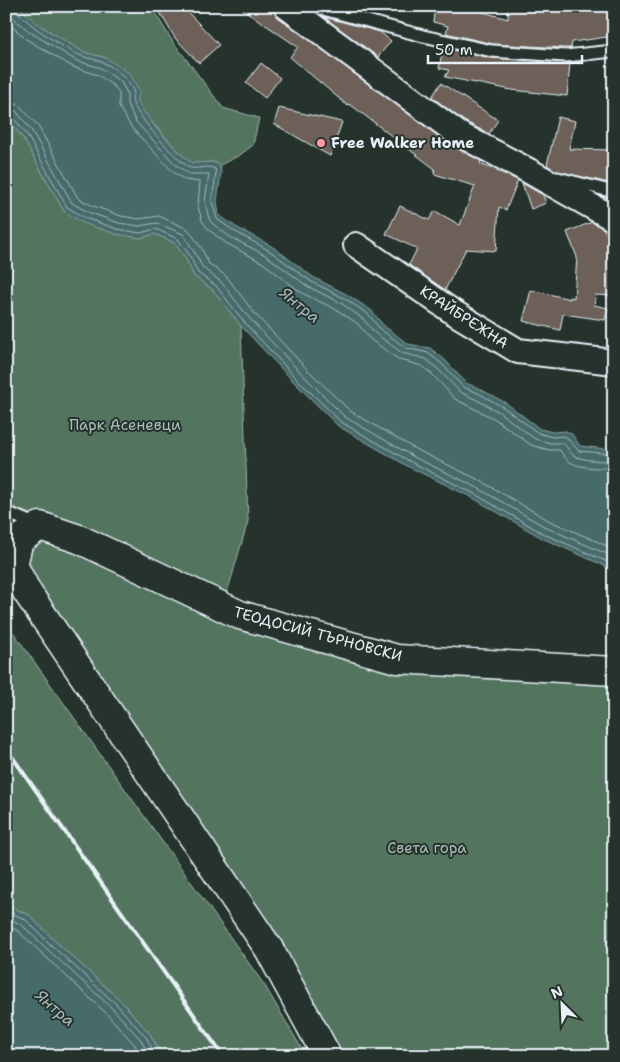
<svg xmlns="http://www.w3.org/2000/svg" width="620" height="1062" font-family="'Shantell Sans',sans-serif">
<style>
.green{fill:#53745f;stroke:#9eb2ac}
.water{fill:#476b6b;stroke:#87a1a3}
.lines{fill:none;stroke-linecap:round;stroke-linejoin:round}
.shore{stroke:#a8bbc0;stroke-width:1}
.building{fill:#6c6058;stroke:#e8f1f8}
.service-casing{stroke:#e8f1f8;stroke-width:15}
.minor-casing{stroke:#e8f1f8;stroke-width:28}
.tertiary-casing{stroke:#e8f1f8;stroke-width:31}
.service{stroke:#26332d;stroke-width:11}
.minor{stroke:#26332d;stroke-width:24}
.tertiary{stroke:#26332d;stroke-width:28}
.rail{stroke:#e8f1f8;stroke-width:4}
.poi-dot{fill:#ff9aa2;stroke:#26332d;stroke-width:2}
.labels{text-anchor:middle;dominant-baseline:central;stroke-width:4;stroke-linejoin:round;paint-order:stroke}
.poi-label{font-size:15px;font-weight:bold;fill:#e8f1f8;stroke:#26332d;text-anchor:start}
.street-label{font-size:15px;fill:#e8f1f8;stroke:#26332d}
.park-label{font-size:15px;fill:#acbfbb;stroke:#26332d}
.water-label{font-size:16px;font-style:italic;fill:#a8bbc0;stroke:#26332d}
</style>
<rect width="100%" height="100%" fill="#26332d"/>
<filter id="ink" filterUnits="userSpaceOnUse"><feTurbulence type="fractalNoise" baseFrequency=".02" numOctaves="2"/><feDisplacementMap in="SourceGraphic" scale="10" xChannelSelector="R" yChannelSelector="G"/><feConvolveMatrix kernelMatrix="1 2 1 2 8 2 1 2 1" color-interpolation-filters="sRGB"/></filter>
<g filter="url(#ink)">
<path class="green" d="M13,6H151L171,39L223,108L259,118L253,145L240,155L220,165L213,162L192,163L184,157L145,115L137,100L106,58L83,52L36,23L20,8Z
M6,117L23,138L64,211L140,238L155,234L175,243L186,259L194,276L213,290L241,326L248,521L223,607L397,659L614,671V1056H327L27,592L6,595Z
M6,622L265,986L306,1056H162L150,1034L121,1001L55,941L29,915L6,905Z"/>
<path class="water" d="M6,6L20,8L36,23L83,52L106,58L130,74L140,92L137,100C149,123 172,148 192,163L213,162L220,165L221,173L217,201L219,215L236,227L273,247L313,277L346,294L371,310L383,325L408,344L430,348L445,360L466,383L480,389L506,403L540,429L553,432L566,431L572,434L580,446L614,450V568L607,567L542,538L471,497L409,467L338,426L293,381L241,326L213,290L194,276L186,259L175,243L155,234L140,238L116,234L83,223L64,211L23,138L6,117Z
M6,905L29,915L55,941L121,1001L150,1034L162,1056H18L6,1037Z"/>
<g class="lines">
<path class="shore" d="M8,6L11,16L30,32L77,61L101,68L121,82L127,93V104L136,122L176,165L189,174H209L205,202L209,219L213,224L230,237L267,256L307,286L341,303L363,319L375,333L402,353L426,359L438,369L460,392L475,399L499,412L535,439L551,443H563C567,446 569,452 573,455C582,461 604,461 614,461
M15,6C16,18 69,52 82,56C89,59 97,59 104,63C118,69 127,79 134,92C133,96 131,99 133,103C138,117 176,160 189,167C196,171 207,164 215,169L216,173L212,202L217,219L234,231L270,251L310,281L344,298L368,314L380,329L406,348L428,353L442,364L463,387L478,393L503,407L538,433L552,437L565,436L579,451L614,454
M6,21L26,39L73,67L98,75L115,87L119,94V107L131,127L173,172L185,180L200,182L198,206L202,221L209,230L226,243L263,263L302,293L337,310L358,324L370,339L398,359L422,366L432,374L455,399L495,419L531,445L549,450H560C563,455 565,459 570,462C582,469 601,468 614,468
M6,101L19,105L38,126L78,198L91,205L121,216L139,219L159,216L188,229L202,249L209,264L226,276L255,314L306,368L350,411L417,450L479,480L550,521L614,549
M6,108L16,111L32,131L72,203L88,212L119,223L139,226L157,223L183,234L195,253L203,268L221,282L250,319L301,373L345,417L414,457L476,487L547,528L614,557
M6,115L12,116L27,135L67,207L85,218L117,229L140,233L156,229L178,239L190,256L198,273L216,286L245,323L296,378L341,422L411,462L473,493L544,534L608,562L614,563
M6,910L26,920L51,945L117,1005L146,1037L156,1056
M6,917L22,925L47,949L113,1009L141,1040L149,1056
M6,925L18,931L108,1015L135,1045L141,1056"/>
</g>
<path class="building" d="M156,6H182L219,45L199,63L175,38Z
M238,6H273L274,12L278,17L449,144L481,161L480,164L518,180L506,210L499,207L496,251L466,249L445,290L409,265L417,249L386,234L400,206L429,220L435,211L460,225L475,186L434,174L435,169L355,108L349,104L348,106L290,57L298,47Z
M435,6H462L508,19V6H614V36L572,42L571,48H565L493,44L446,33L448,26L433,22Z
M324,17L380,32L391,41L378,57Z
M443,48L491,58L570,63L567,96L512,90L445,77L449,70L439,68Z
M261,63L280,78L265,98L246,83Z
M441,83L498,120L489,134L464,121L432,97Z
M279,108L342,122L330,156L274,124Z
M558,117L575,121L569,149L614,150V184L556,171L547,165Z
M522,183L543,195L546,203L531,209Z
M592,222L604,229L614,253V296L596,295L594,305L608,308L605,320L563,314L560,330L523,321L531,290L570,299V297L574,298L577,257L567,232Z"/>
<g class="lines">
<defs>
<path id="service" d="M312,6L423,36L492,51L565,56L614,51
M558,178L614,192
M6,512L37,525"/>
<path id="minor" d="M286,6L457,133L529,171L614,219
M356,245L453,312L518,351L614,362"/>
<path id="tertiary" d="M327,1056L269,949L27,592L13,565L19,540L40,526L79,539L240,615L397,659L614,671"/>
</defs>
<use href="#service" class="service-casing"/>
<use href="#minor" class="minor-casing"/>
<use href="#tertiary" class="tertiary-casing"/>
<use href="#service" class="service"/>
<use href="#minor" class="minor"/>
<use href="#tertiary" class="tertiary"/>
<path class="rail" d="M6,748L223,1056"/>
</g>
</g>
<circle class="poi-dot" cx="321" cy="143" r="5"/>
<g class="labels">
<g class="poi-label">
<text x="331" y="143">Free Walker Home</text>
</g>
<g class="street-label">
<text transform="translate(464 317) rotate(33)">КРАЙБРЕЖНА</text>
<text transform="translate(318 634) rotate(15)">ТЕОДОСИЙ ТЪРНОВСКИ</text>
</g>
<g class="park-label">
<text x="125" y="425">Парк Асеневци</text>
<text x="427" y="848">Света гора</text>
</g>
<g class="water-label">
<text transform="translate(300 305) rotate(39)">Янтра</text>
<text transform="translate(55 1008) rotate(41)">Янтра</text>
</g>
</g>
<rect width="620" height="1062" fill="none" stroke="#26332d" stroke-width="25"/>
<rect x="12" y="12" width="595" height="1037" fill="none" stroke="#e8f1f8" stroke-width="2" filter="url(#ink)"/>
<g transform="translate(562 1004) rotate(336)" stroke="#26332d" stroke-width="4" paint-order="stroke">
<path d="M0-4L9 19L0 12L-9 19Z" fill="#e8f1f8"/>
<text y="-8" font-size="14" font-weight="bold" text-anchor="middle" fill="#e8f1f8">N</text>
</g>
<path d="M428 55v8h154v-8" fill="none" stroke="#e8f1f8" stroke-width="2.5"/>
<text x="435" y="55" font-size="15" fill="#e8f1f8" stroke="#26332d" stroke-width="4" paint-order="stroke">50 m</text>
</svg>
